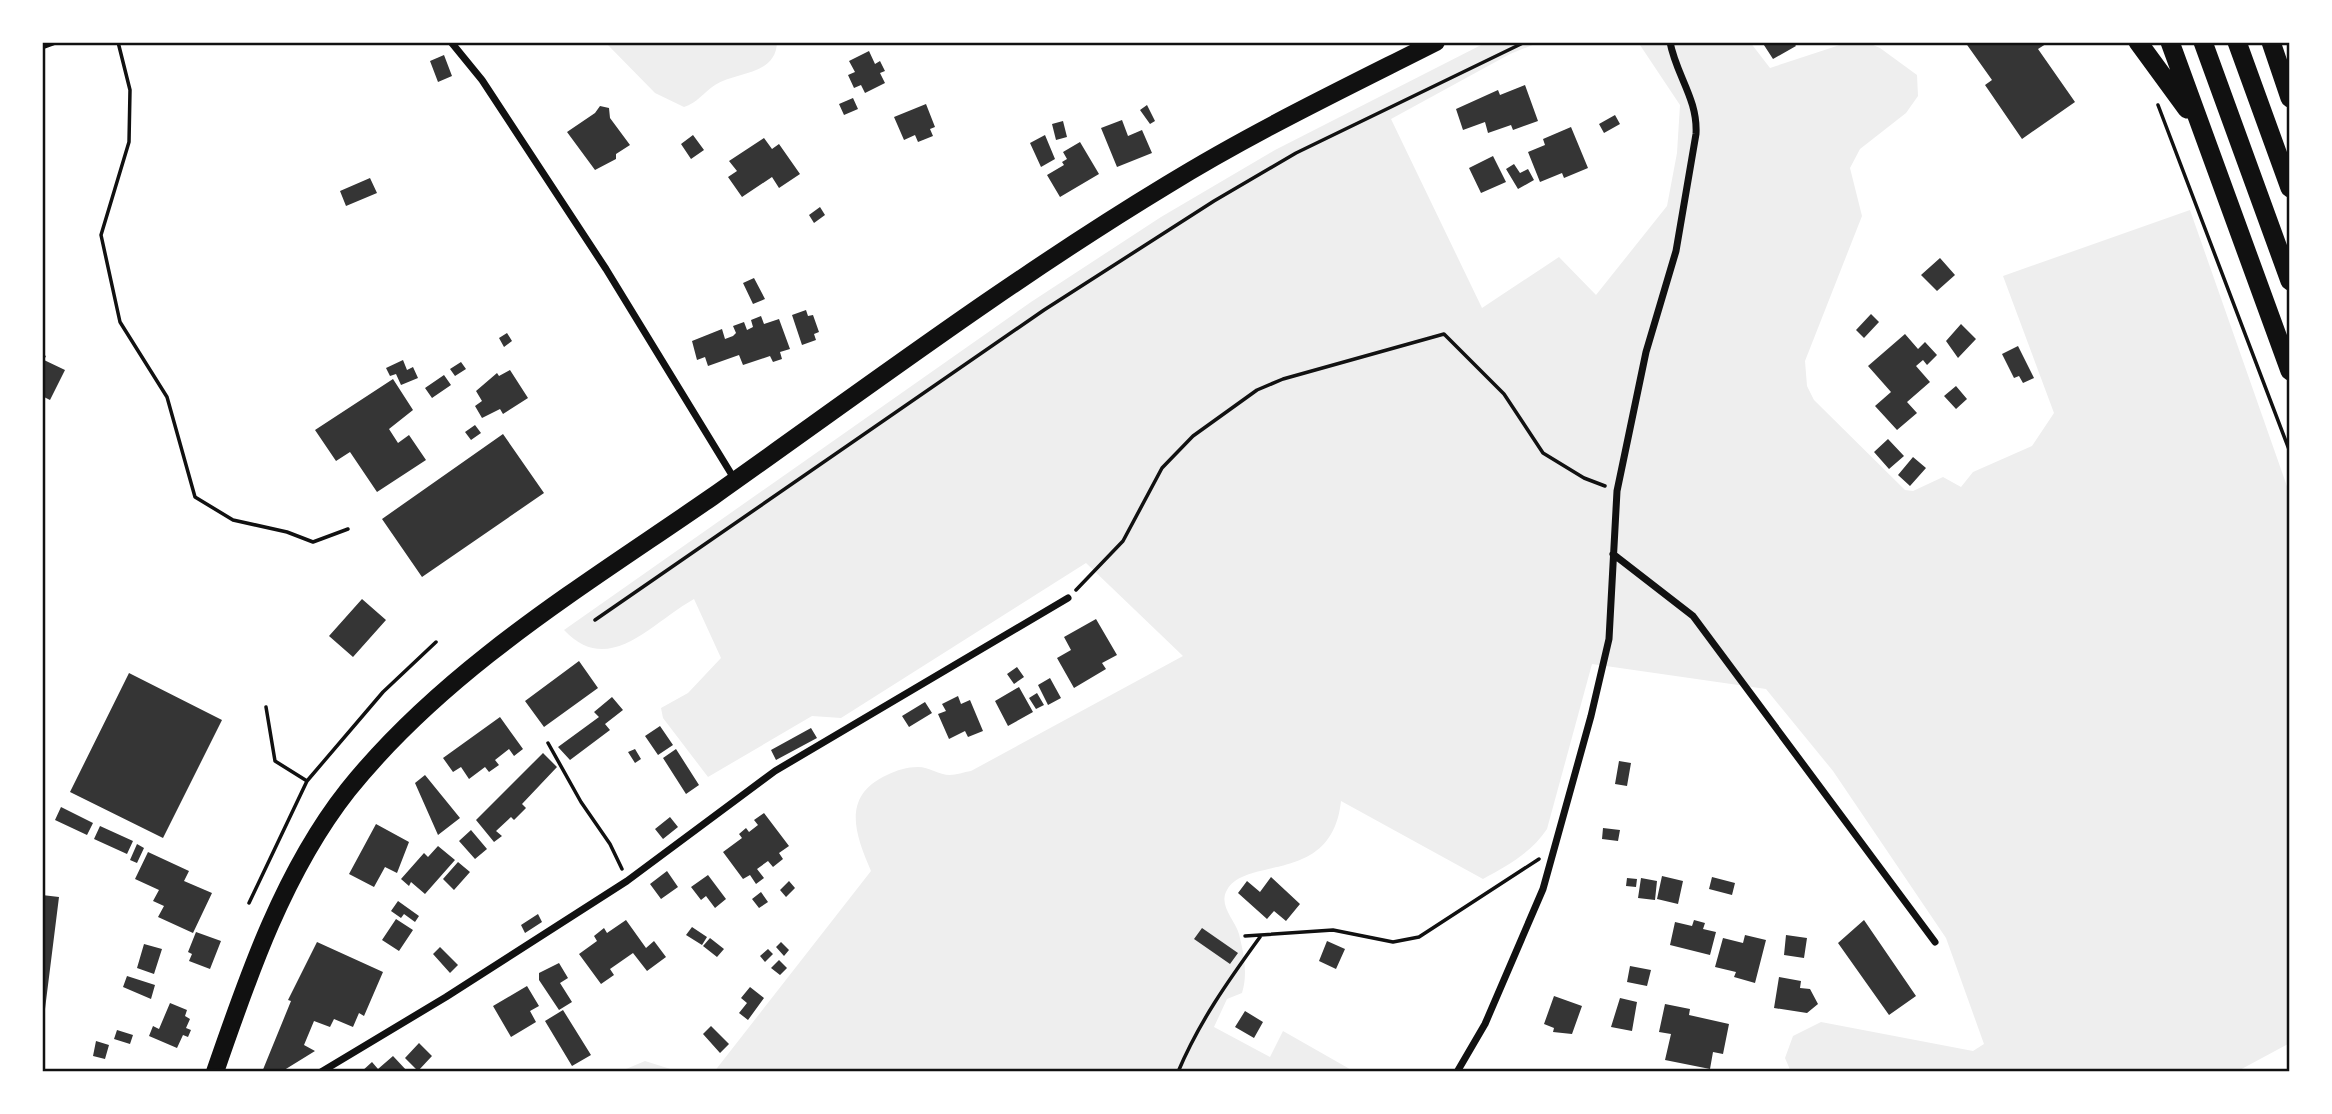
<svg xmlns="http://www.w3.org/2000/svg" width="2332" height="1114" font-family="Rubik,sans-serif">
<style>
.green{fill:#eee}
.building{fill:#353535}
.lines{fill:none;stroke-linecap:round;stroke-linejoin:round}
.path{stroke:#111;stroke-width:3.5}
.minor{stroke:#111;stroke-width:7}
.primary{stroke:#111;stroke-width:18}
.trunk{stroke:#111;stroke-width:19}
.neatline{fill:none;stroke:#111;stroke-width:2.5}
</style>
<rect width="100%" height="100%" fill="#fff"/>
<path class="green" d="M605,42H777C776,76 736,71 715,85C703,93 697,103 684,107L655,93Z
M1487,42H1540L1510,54L1391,119L1482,308L1559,257L1596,295L1667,206L1677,153L1680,105L1638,42H1750L1770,68L1849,42H1866L1880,48L1917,75L1918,96L1906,113L1860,149L1850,168L1862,216L1805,361L1807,386L1814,400L1905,490L1913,491L1943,477L1961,487L1973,472L2032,446L2054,413L2003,276L2190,210L2290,495V1043L2236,1072H1791L1785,1058L1793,1036L1821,1022L1973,1051L1984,1044L1946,938L1833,771L1766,689L1592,664L1547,829C1531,853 1508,865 1483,879L1341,801C1332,886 1246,855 1227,890C1218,905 1235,920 1239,934C1244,954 1248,974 1242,993L1227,999L1214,1027L1270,1057L1283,1031L1355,1072H714L871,871C855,834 841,796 887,775C897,770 907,767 918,767C929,767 939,775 950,775C956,775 964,772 971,771L1183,656L1086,563L841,718L812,716L708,777L663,718L661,708L688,693L721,658L694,599C651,623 609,678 564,630L1031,302L1161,217L1275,150Z
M645,1061L680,1072H619Z"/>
<path class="building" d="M1762,42H1793L1796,46L1773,59Z
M1965,42H2049L2038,49L2075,102L2022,139L1985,85L1992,80Z
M869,51L875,64L880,61L885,71L880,73L885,83L865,93L861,85L854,88L848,75L855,72L849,61Z
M444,55L452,76L438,82L430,61Z
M1525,85L1538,121L1513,130L1511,125L1488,133L1485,122L1463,130L1456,109L1498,90L1500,95Z
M853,98L858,109L844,115L839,104Z
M926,104L935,127L930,129L933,136L918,142L915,135L904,140L894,117Z
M1147,105L1155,121L1150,124L1140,110Z
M600,106L609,108L610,118L630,145L616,154V159L595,170L567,132L595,113Z
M1615,115L1620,124L1604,133L1599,124Z
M1122,120L1128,136L1142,130L1152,153L1117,167L1101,128Z
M1063,121L1067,137L1056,140L1052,124Z
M1571,127L1588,168L1564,178L1562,173L1540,182L1528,152L1545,145L1543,139Z
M693,135L704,150L691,159L681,144Z
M1045,135L1055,159L1041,167L1030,143Z
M764,138L772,149L779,144L800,174L779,188L772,177L742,197L728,177L737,171L729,161Z
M1080,142L1099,174L1060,197L1047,175L1064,165L1062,162L1067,159L1063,152Z
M1493,156L1506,182L1481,193L1469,168Z
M1514,164L1520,173L1528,169L1534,180L1518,189L1506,169Z
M370,178L377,193L346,206L340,191Z
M820,207L825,215L814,223L809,215Z
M1940,258L1955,275L1937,291L1921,275Z
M754,278L765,299L753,304L743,283Z
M806,310L808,316L813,315L819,332L814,334L816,340L802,345L792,315Z
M1871,314L1879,322L1864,338L1856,330Z
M761,316L764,324L779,319L790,349L780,352L782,359L773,362L770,356L743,365L739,355L708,366L705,357L697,360L692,341L722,329L725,339L733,336L736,333L733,326L744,322L747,330L753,327L751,320Z
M1961,324L1976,339L1958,358L1946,341Z
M507,333L512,341L504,347L499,338Z
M1905,334L1918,349L1925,342L1937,355L1927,365L1923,360L1916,366L1930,382L1907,402L1917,413L1897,430L1875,406L1891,392L1868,366Z
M2018,346L2034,378L2023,383L2019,376L2014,378L2002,354Z
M42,354L46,356L44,360L65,370L50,400L42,396Z
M403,360L407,370L413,367L418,378L401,385L396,374L390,376L386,368Z
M461,362L466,369L455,376L450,369Z
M510,370L528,398L503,414L500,409L482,418L475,406L482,401L476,391L497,373L499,376Z
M444,375L451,385L432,398L425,388Z
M393,379L413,410L389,429L398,443L409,435L426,460L377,492L350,452L336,461L315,430Z
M1956,386L1967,399L1956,409L1944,396Z
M475,425L481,433L471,440L465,432Z
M503,434L544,493L422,577L382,519Z
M1888,439L1904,456L1889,469L1874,452Z
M1913,457L1926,468L1910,486L1898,475Z
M362,599L386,620L353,657L329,636Z
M1096,619L1117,655L1102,663L1106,669L1074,688L1057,658L1071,650L1064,637Z
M579,661L598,688L544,727L525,701Z
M1017,667L1024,677L1014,684L1007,674Z
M129,673L222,720L163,838L70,792Z
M1050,678L1061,698L1048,705L1038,685Z
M1019,687L1033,712L1008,726L995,701Z
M1037,693L1044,705L1036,709L1029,698Z
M958,696L961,704L970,700L983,731L968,737L965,731L949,739L938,714L946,711L942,704Z
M612,697L623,710L605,724L610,730L570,760L558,747L599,717L594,712Z
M925,702L932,713L909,727L902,716Z
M500,717L523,749L514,756L509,749L495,760L499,765L489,772L485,767L469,779L461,767L453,772L443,758Z
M660,726L673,745L658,755L645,736Z
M811,728L817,738L776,760L771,750Z
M635,749L641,759L635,763L628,752Z
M676,749L699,785L686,794L663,758Z
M543,753L557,767L522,804L526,808L514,820L511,817L496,831L502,836L494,842L476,820Z
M1619,761L1631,763L1627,786L1615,784Z
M425,775L460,818L438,835L415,783Z
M61,807L93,823L87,835L55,820Z
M764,813L789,846L779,853L783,859L773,867L768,861L757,869L764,878L756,884L750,875L743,879L723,852L742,838L739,834L746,828L749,832L758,825L754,820Z
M670,817L678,827L663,839L655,829Z
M376,824L409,842L397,873L385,867L374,887L349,874Z
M100,826L133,841L127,854L94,839Z
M1603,828L1620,830L1618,841L1602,839Z
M471,830L487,849L475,859L459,841Z
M137,844L144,848L137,863L130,860Z
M438,846L455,860L425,894L411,882L409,886L401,879L424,853L428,857Z
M148,852L189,871L184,881L212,893L193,933L158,917L164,906L153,901L159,890L135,879Z
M458,862L470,872L454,890L443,879Z
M667,871L678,887L661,899L650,884Z
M708,875L726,899L715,908L706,896L701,900L691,887Z
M1662,876L1683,881L1678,904L1657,899Z
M1271,877L1300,904L1286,921L1274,911L1267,919L1238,893L1247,881L1260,892Z
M1712,877L1735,883L1732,895L1709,889Z
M1627,878L1637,879L1636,887L1626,886Z
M1641,878L1657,881L1655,900L1638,898Z
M789,881L795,888L786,897L780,890Z
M761,892L768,902L759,908L752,899Z
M42,895L59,897L44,1017H42Z
M398,901L419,916L415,922L404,914L401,918L391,911Z
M538,914L542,922L525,933L521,925Z
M396,919L413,930L399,951L382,940Z
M626,920L646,948L654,941L666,957L647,971L633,953L610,969L614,975L601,984L579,954L597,941L594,936L604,928L607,933Z
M1694,920L1705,923L1703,929L1716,932L1710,955L1670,945L1675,922L1692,926Z
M1864,920L1916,996L1889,1015L1838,943Z
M692,927L707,937L702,945L686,935Z
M1202,928L1238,953L1230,964L1194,939Z
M196,932L221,941L210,969L189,961L192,954L188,952Z
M1745,935L1766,940L1755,983L1734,977L1736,972L1715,967L1723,938L1743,943Z
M1786,935L1807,938L1804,958L1784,955Z
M710,938L724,949L717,957L703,946Z
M1327,941L1345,949L1336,969L1319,961Z
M317,942L383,972L364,1016L359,1013L353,1027L334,1019L330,1027L314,1021L304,1045L315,1051L281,1072H262L291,1001L288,1000Z
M781,942L789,950L784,956L776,947Z
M144,944L162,949L154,974L137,968Z
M440,947L458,965L450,973L433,954Z
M768,949L773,954L765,962L760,956Z
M779,960L787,968L780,975L771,968Z
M559,963L568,978L560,983L572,1002L559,1010L539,980V973Z
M1630,966L1651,970L1647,986L1627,982Z
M127,976L155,985L151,999L123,987Z
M1779,977L1801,981L1800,988L1810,989L1818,1004L1807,1013L1774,1008Z
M527,986L539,1006L530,1011L536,1022L511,1037L493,1006Z
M750,987L764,998L748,1020L739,1013L747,1003L741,998Z
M1554,996L1582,1006L1572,1034L1553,1032L1554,1028L1544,1024Z
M1620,998L1637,1002L1632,1031L1611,1027Z
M170,1003L187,1010L185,1016L190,1019L186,1028L191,1030L188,1037L183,1035L177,1048L149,1036L153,1026L159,1029Z
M1665,1004L1690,1009L1689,1015L1729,1024L1723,1054L1713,1052L1710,1069L1665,1060L1671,1034L1659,1032Z
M563,1010L591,1055L572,1066L545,1021Z
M1245,1011L1263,1022L1254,1038L1235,1027Z
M711,1026L729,1044L720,1053L703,1034Z
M117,1030L133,1035L130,1044L114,1039Z
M96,1041L109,1045L105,1059L93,1056Z
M419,1043L432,1056L418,1071L405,1058Z
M393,1056L408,1072H361L372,1062L378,1069Z"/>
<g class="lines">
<path class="path" d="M118,42L130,90L129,142L101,235L120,322L167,397L195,497L233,520L287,532L313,542L348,529
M2158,105L2290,452
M1076,590L1123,541L1162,468L1193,436L1257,390L1283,379L1444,334L1504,394L1543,453L1584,478L1605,486
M595,620L1044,310L1214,201L1296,153L1525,42
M266,707L275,761L307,781L383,692L436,642
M548,743L581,802L610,844L622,869
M249,903L307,781
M1245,936L1333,930L1393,942L1419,937L1539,859
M1178,1072C1199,1022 1228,981 1260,937"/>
<path class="minor" d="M451,42L482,80L606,269L735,480
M42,46L53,42
M1613,554L1693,616L1935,942
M321,1072L446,997L627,881L775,771L1068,598
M1457,1072L1485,1024L1543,889L1591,716L1609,639L1617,491L1646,352L1676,251L1696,134C1698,99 1676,75 1670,42"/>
<path class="primary" d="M215,1072C248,976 284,871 348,790C446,668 585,585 712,497C862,391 1010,280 1167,185C1253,132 1345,88 1436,42"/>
<path class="trunk" d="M2138,42L2187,109
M2170,42L2290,371
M2203,42L2290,281
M2237,42L2290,188
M2271,42L2290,98"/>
</g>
<rect width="2332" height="1114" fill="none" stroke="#ffffff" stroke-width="88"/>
<rect x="44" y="44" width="2244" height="1026" class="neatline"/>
</svg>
